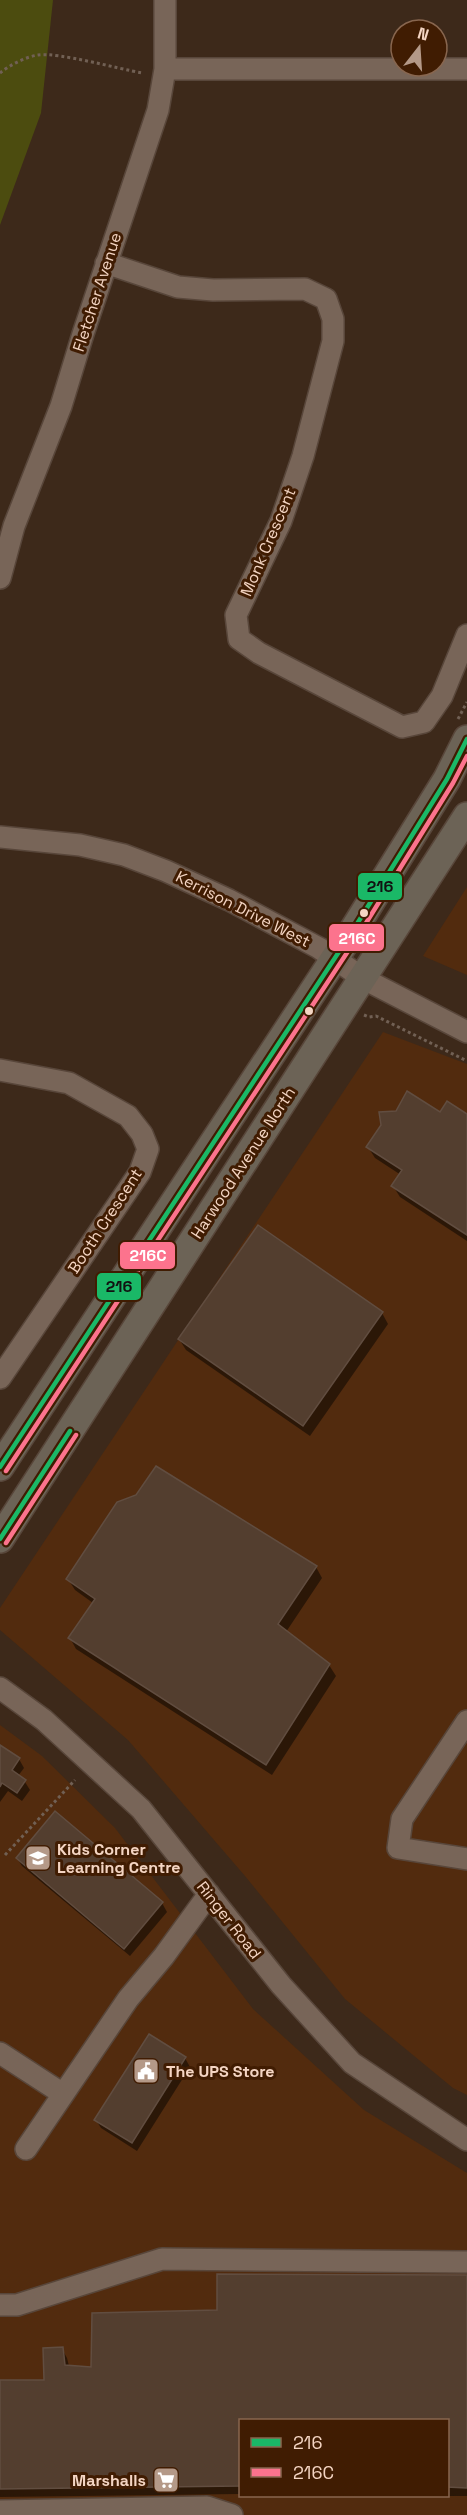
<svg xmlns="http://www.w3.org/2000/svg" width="467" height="2515" font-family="'Space Grotesk',sans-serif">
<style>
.built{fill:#522b0e;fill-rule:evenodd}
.green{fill:#4c4c0f}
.shadow{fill:#0007}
.building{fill:#533e2f;stroke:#614d40;stroke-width:1.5}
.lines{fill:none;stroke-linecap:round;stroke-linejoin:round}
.minor-casing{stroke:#58463a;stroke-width:24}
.major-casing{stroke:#58463a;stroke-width:30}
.path{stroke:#716054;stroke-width:3;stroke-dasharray:3 3;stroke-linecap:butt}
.minor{stroke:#786558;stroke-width:21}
.major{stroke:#6c6356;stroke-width:27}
.bus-1-casing{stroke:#401c02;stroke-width:9}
.bus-2-casing{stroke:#401c02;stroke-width:9}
.bus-1{stroke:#1ab867;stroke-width:4.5}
.bus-2{stroke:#fc738d;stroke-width:4.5}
.bus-dot{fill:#f4d5c3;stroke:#401c02;stroke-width:2}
.labels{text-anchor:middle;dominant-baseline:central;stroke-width:6;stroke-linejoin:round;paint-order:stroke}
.street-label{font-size:16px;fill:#f4d5c3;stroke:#401c02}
.poi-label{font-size:16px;font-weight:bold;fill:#f4d5c3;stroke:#401c02;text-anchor:start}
.line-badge{stroke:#401c02;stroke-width:2}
.badge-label{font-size:16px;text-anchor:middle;font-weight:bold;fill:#fff}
.pale-badge-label{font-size:16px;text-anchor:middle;font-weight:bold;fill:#111}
</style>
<rect width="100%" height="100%" fill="#3d291a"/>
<path class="built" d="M467,887V975L423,956Z
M383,1032L467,1064V2095L453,2088L345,1999L245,1876L128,1740L0,1630V1608Z
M0,1725L42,1756L115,1828L253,2009L364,2110L467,2173V2515H0ZM240,2420H448V2496H240Z"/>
<path class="green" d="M0,0H53L41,113L0,225Z"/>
<path class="shadow" d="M467,1116V1241L400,1197L393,1186L401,1175L375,1158L368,1147Z
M382,1313L388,1324L310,1436L186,1350L179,1339Z
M316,1567L322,1578L286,1632L329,1665L336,1676L272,1775L76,1649L70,1638L93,1603L75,1590L68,1579Z
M0,1746L19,1759L24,1768L18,1776L25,1782L30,1790L22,1801L8,1791L0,1802Z
M55,1813L162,1903L167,1912L130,1956L22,1866L17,1858Z
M185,2058L190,2067L137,2151L101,2128L96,2120Z
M467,2275V2496H417H448V2420H240V2494L0,2497V2382H46L62,2349L67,2358L69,2366L92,2368L219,2311Z"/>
<path class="building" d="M407,1091L440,1112L447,1101L467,1114V1235L391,1186L402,1170L366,1147L381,1125L379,1112L396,1111Z
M258,1225L383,1312L303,1426L178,1339Z
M156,1466L317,1566L278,1624L330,1664L266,1765L68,1638L95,1599L66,1579L117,1502L136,1495Z
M0,1745L20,1758L12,1770L26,1780L17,1793L2,1783L0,1787Z
M55,1811L163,1902L124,1949L16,1858Z
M149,2034L186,2057L132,2143L94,2120Z
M217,2274L467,2275V2488L447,2487V2421H240V2486L0,2489V2380H44L43,2348L63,2347L65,2365L91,2367L92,2313L217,2310Z"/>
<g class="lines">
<defs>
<path id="minor" d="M165,69H467
M106,263L178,287L213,290L305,289L326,299L333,319V341L303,456L281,521L236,615L239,639L259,653L402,727L424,722L442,696L467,635
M0,578L14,526L61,406L83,334L158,110L165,69V0
M0,837L80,845L124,855L166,871L229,900L319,948L364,979L467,1032
M0,1070L69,1083L128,1116L142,1134L148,1149L140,1172L0,1378
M0,1688L44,1720L141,1809L281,1985L352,2063L467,2140
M467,1721L402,1819L398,1848L467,1859
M0,2053L63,2094
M26,2149L128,1999L164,1956L209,1894
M0,2305H17L162,2259L467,2262
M0,2511L207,2507L232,2515"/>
<path id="major" d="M0,1467L352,932L447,779L467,739
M0,1539L467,816"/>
</defs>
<use href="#minor" class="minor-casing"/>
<use href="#major" class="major-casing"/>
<path class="path" d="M0,73C10,65 25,57 38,55C59,52 118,69 143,73
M458,719L467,702
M364,1015L369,1017L376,1016L467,1061
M5,1855L75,1780"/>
<use href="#minor" class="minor"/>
<use href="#major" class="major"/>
<defs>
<path id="bus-1" d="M0,1467L352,932L447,779L467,739
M0,1539L70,1431"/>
<path id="bus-2" d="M6,1471L358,936L453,783L467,756
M6,1543L76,1435"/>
</defs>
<use href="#bus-1" class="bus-1-casing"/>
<use href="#bus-2" class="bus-2-casing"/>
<use href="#bus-1" class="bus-1"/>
<use href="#bus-2" class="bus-2"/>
</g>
<defs>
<symbol id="school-square" viewBox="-11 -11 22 22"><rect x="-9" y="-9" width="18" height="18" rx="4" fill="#b49988" stroke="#401c02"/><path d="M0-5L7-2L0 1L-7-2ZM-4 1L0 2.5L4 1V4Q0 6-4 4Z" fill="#fff"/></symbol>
<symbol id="civic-square" viewBox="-11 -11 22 22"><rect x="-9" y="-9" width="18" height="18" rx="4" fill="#b49988" stroke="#401c02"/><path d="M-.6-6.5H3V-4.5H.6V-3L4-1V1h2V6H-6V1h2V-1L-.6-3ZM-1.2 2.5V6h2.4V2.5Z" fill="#fff"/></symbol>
<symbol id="supermarket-square" viewBox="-11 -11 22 22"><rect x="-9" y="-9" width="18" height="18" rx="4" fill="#b49988" stroke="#401c02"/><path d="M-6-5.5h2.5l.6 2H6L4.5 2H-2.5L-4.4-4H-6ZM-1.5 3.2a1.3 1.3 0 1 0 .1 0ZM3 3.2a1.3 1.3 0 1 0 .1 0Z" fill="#fff"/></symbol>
</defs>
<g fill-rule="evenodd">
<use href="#school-square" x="23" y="1843" width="30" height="30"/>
<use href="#civic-square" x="131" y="2056" width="30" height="30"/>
<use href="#supermarket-square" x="151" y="2465" width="30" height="30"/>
</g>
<g class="bus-dot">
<circle cx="364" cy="913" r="5"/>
<circle cx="309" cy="1011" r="5"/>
</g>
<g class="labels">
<g class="street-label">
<text transform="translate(97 292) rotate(-72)">Fletcher Avenue</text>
<text transform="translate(268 542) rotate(-67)">Monk Crescent</text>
<text transform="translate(243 909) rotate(27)">Kerrison Drive West</text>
<text transform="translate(243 1163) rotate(-57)">Harwood Avenue North</text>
<text transform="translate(105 1221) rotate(-57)">Booth Crescent</text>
<text transform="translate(229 1920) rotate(52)">Ringer Road</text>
</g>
<g class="poi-label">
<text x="57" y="1849">Kids Corner<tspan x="57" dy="18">Learning Centre</tspan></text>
<text x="166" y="2071">The UPS Store</text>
<text x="146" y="2480" text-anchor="end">Marshalls</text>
</g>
</g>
<g class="line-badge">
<rect x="357" y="872" width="46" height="29" rx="6" fill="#1ab867"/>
<rect x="328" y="923" width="57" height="29" rx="6" fill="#fc738d"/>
<rect x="119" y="1241" width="57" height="29" rx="6" fill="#fc738d"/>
<rect x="96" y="1272" width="46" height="29" rx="6" fill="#1ab867"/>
</g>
<g class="badge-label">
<text x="357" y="944">216C</text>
<text x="148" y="1261">216C</text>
</g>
<g class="pale-badge-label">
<text x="380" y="892">216</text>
<text x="119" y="1292">216</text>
</g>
<rect x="239" y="2419" width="210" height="78" fill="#401c02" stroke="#88664f" stroke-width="1.5"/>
<rect x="251" y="2438" width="30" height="9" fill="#1ab867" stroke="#88664f" stroke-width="1.5"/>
<text x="293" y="2449" font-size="18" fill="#f4d5c3">216</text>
<rect x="251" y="2468" width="30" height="9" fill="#fc738d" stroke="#88664f" stroke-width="1.5"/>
<text x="293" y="2479" font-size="18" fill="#f4d5c3">216C</text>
<g transform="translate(419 48) rotate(17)"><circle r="28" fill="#401c02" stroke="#88664f" stroke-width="1.5"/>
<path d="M0-4.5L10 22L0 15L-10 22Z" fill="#b49988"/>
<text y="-9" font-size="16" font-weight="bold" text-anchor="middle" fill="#f4d5c3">N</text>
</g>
</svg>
